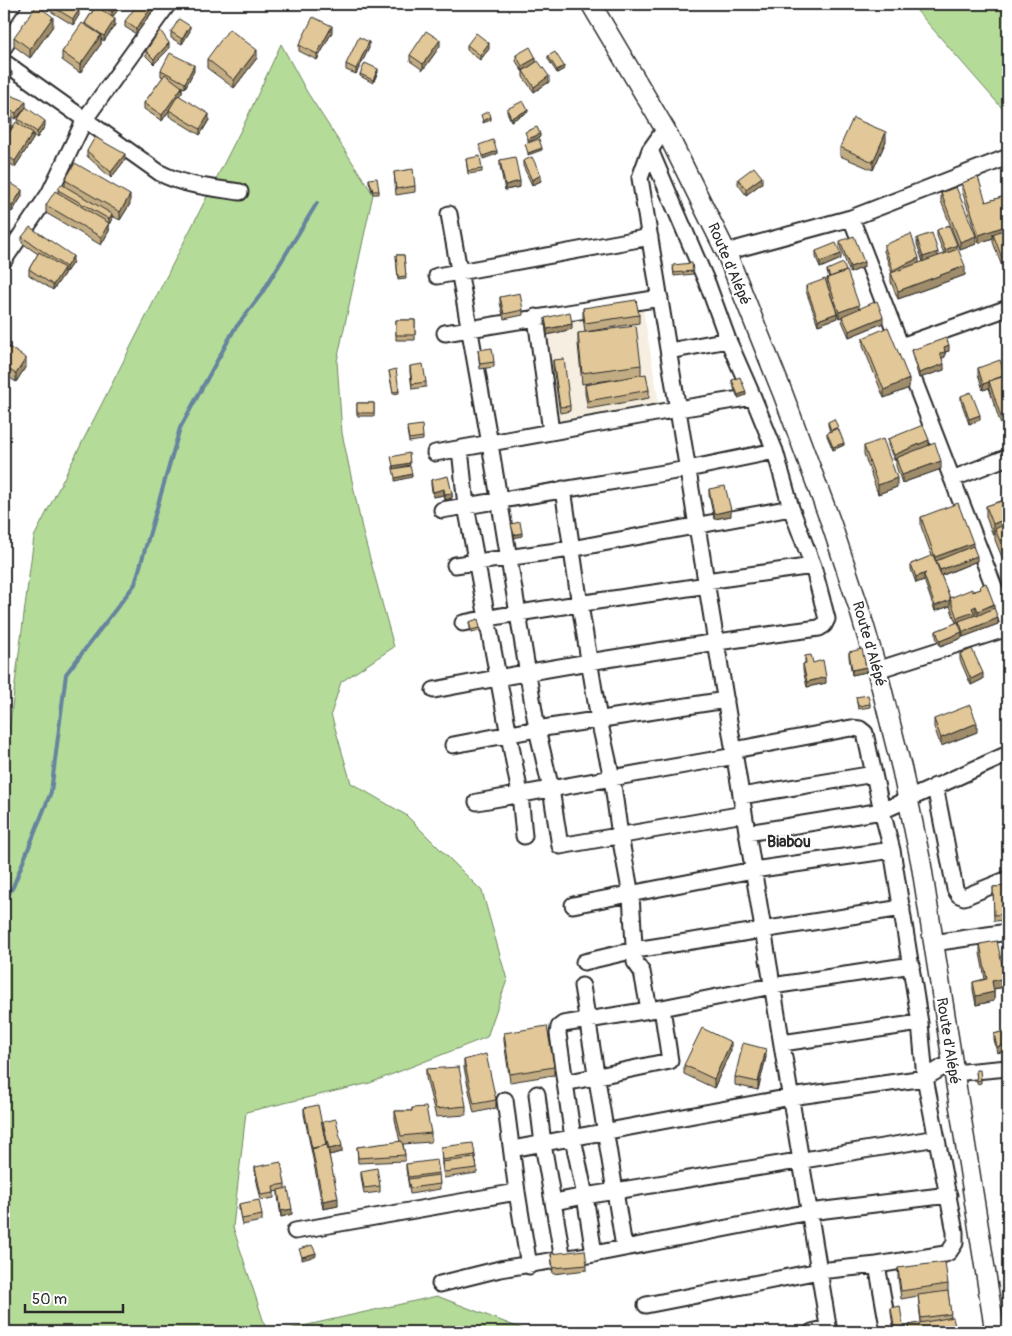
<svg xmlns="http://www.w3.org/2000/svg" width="1012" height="1336" font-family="Pangolin,sans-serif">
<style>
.built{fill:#f6eee0}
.green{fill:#b4dc98;stroke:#708462}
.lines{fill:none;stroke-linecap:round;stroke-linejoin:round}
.stream{stroke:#66849e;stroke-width:4}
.minor-casing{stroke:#2b2b2b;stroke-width:19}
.major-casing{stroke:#2b2b2b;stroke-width:22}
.minor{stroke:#fff;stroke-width:15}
.major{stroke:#fff;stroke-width:19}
.wall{fill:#c2ac83;stroke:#2b2b2b}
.shaded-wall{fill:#9e8c6a;stroke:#2b2b2b}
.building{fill:#e2c898;stroke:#2b2b2b}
.labels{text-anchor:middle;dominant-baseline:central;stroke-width:4;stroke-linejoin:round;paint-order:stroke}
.street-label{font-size:15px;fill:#2b2b2b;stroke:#fff}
.neighbourhood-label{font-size:16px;font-weight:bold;fill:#2b2b2b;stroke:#fff}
</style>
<rect width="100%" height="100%" fill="#fff"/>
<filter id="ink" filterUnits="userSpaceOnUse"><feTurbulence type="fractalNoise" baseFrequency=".02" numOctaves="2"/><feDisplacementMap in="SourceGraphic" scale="10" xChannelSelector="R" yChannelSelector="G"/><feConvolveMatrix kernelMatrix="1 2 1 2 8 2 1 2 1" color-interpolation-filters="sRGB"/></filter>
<g filter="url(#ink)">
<path class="built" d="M642,302L659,404L551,422L534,320Z"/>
<path class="green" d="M911,4H1008V115Z
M281,44L307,92L373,194L337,361L342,433L363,533L394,647L341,682L331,714L351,783L406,815L482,891L507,980L487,1037L370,1083L246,1112L233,1227L267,1332H4V769L34,537L246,120Z
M437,1296L530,1332H276Z"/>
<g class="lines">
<path class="stream" d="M4,901L13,887L51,792L66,674L135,584L180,428L234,330L262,293L317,203"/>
<defs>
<path id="minor" d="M4,47L33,4
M4,62L160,173C185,186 213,188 240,192
M665,129L650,150L640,178L829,1332
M449,214L490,444L537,729L551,789L560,846L744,814
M851,218L1008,623
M726,252L851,218L1008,157
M4,260L49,194L85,119L168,4
M437,276L650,237
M536,317L551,432
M445,333L660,298
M901,346L1008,308
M669,351L728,340
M460,449L466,506L520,794L524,836
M435,453L678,409L753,397
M952,479L1008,457
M563,489L580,605L599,720L612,778L620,836L631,895L635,962L642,972L649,1009
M442,510L688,469L775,451
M455,565L571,549L791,508
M706,581L813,566
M463,623C543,607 625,598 707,585
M877,670L1008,628
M434,690C561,665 690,645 819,628L824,625L827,619L813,566L791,508L775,451L753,397L728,340L708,285L650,150
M453,745L537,729L726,700
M935,786L955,889L959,895L964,897L1008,879
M741,796L874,774
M477,802L735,756
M747,833L882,811L1008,754
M573,905L753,870L892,850
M933,943L1008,932
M584,962L635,950L902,908
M582,986L624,1247
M782,1043L920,1023
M953,1073L1008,1068
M565,1083L670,1061L662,1008
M537,1094L543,1144L563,1260
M505,1100L517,1192L529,1266
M512,1149L791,1097L925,1078L943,1067L952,1065
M554,1202L585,1196L937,1138
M295,1231L517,1192
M594,1254L585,1196L573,1138L558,1034L559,1027L563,1024L662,1008L772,986L912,965
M877,1265L889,1332
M440,1284L500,1269L594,1254L809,1212L949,1195
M646,1305L819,1271L877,1265L945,1254L949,1252L955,1243V1232L925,1078L920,1023L892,850L882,811L865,733L860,729L851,728L734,750
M812,1332L828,1328"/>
<path id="major" d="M591,4L665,129L726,252L783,394L831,523L858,605L877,670L902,770L921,863L995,1332"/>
</defs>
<use href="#minor" class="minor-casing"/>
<use href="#major" class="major-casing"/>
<use href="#minor" class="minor"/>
<use href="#major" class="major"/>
</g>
<path class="wall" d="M47,4H69L79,15L73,25L47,9Z
M89,4H98L96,7L100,9V4H122L112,17L115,25L104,41L101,39V44L80,73L62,60V52L85,25V23L95,7Z
M156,4V6L136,34L125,27V21Z
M53,26L30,58L14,46V37Z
M190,31L182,44L171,38V32Z
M332,32L317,60L299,51V45Z
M467,45L489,49L480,60L467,50Z
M440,46L423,70L410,61V55Z
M369,48L356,74L346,70V64Z
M169,49L154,64L146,56V51Z
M516,55L536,62L549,82L534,92L523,77V71L530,67L522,71L516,61Z
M548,56L564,69L557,73L548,59Z
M257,58L234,88L207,68V59Z
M161,70L194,71L185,88L182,87V92L179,96L209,120L200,135L169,116V110L162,121L144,109V103L163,77L161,76Z
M378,72L373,83L360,76V74Z
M26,107L45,126L37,138L33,135V139L15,167L4,160V141L18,123V119L23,111L16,119L7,114L12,127L4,139V108Z
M507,109L528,112L511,121L507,112Z
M886,141L873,170L840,156V147Z
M87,151L125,160L111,178L87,156Z
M466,159L482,169V172L468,174Z
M500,160L520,187L505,190L500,166Z
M523,161L541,181L532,185L523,166Z
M394,172L415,186V192L396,195Z
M4,179L22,196L12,212L4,207Z
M369,179L379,191V194H373L369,182Z
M738,179L762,183L746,195L738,184Z
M65,180L130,204L120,220L112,216V219L109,225V231L101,245L46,213V205L58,193V190L65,186Z
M962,183L986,202L1008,195V283L993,242V238L979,243L962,191Z
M941,193L976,244L960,250L941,201Z
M937,230L957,249L965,275L898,299L891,282V273H892L884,251V245L919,263L923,262L917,244V238L938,256L944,254L937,236Z
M22,237L73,262L66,272L64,271V274L53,290L29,275V269L38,254L22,243Z
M840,241L864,267L850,273L840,247Z
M816,251L841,259L820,268L816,257Z
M396,255H404L406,279L398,280Z
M673,268L693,271V274L674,276Z
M827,270L846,272L859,309L883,323L849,337L842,321V316L839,318L827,284V278H829L827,272Z
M806,286L837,318L818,325L806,291Z
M500,297L523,310V315L504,319L500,303Z
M583,308L639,315V323L585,332L583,317Z
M545,318L572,329L547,335L545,323Z
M396,320H415V340H396Z
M578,333L641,365V375L649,390V398L588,409L585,393V385L618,379L582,384L578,344Z
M863,338L909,388L884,398L863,346Z
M4,344L26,366L16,382L4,374Z
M478,350L494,362V367L480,369Z
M912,350L949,351L945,352V357L942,358L944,370L919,378L912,355Z
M553,360L570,406V411L560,413L553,366Z
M410,366L426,382V387L412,389L410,372Z
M978,368L1005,376L1008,375V372V447L989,388L983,390L978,374Z
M389,371L399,391V393L393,394Z
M732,380L746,395L738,398L732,383Z
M961,396L980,420L969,424L961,401Z
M357,403H374V416H357Z
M828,422L838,429L844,445L833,450L827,436V433L830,432L828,425Z
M407,430L423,437V440L409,442Z
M888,439L929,445L941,469L902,483L896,466V460H894L888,445Z
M864,446L897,487L878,494L864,454Z
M431,480L452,493V498L445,500L444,495L433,497L431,485Z
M709,489L731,516L714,519L709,495Z
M1008,499L1004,562L995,540V534L993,535L986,517V506Z
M921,517L973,546L977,561L941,576L950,598L980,589V586L994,608L998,624L963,637L962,635V638L940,646L936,637V631L956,623L950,606L935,611L924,580L916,583L911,569V564L932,556L921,526Z
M469,622L480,628V631L471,633Z
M849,652L866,672L852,675L849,657Z
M960,654L983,679L971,685L960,660Z
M805,656L813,663L826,683L807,687L803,670V664L805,663Z
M856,697L870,704V707L858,709Z
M934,719L977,732L941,746L934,727Z
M1008,886V920L994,921L993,887Z
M980,944L1005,987L994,989V1001L976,1005L973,990V982L985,979L980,953Z
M1008,1030V1050L997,1053L994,1039V1034Z
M504,1033L554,1067V1075L510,1082L504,1041Z
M731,1050L714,1088L684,1074V1065Z
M766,1057L758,1090L735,1085V1077Z
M464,1060L496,1100V1108L474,1113L464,1068Z
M426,1069L466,1106V1115L436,1117L426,1078Z
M976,1070L981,1080V1083L977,1084Z
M304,1108L326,1145H327L323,1127V1122L342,1152L329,1155L338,1206L323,1209L304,1114Z
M412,1108L431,1133V1142L403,1144L405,1155V1161L358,1163L357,1147L400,1142L395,1119V1111H412Z
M441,1147L475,1155L477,1168V1173L444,1178L442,1165Z
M406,1164L439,1173L440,1189L410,1194L406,1169Z
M255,1167L285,1184V1189L292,1214L281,1217L278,1196V1191L274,1192V1198L261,1200L255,1173Z
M361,1171L380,1186V1192L364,1194L361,1176Z
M239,1204L262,1215V1221L242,1225L239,1210Z
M551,1254L587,1265V1270L553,1274Z
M898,1268L948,1284V1291L951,1318L956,1332H909V1325L921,1323L918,1296L901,1299L898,1277Z
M891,1308L904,1332H894L891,1313Z"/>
<path class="shaded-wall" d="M118,4H122L112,18V12Z
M154,4H156V6L136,34V29Z
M79,10V15L73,25V19Z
M53,17V26L30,58V49Z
M115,19V25L104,41V36Z
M190,26V31L182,44V39Z
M332,26V32L317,60V54Z
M101,35V44L80,73V65Z
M440,40V46L423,70V64Z
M369,42V48L356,74V69Z
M169,43V49L154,64V59Z
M489,43V49L480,60V55Z
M257,50V58L234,88V80Z
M536,58V63L522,71V66Z
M194,65V71L185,88V83Z
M564,66V69L557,73V70Z
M378,69V72L373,83V80Z
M12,72V77L4,86V80Z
M549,76V82L534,92V87Z
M182,87V92L162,121V115Z
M26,101V107L16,119V113Z
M528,110V112L511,121V118Z
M209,114V120L200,135V129Z
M491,117V120L483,123V121Z
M12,118V127L4,139V131Z
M45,121V126L37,138V132Z
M886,132V141L873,170V162Z
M33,133V139L15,167V161Z
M540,134V137L528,142V139Z
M542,148V150L528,155V153Z
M497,151V154L483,159V156Z
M125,154V160L111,178V172Z
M541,175V181L532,185V180Z
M762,177V183L746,195V189Z
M520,181V187L505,190V185Z
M22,190V196L12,212V206Z
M130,195V204L120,220V212Z
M112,214V219L109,225V219Z
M109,223V231L101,245V237Z
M1008,225V233L993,234V238L979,243V235Z
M976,236V244L960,250V242Z
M957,245V251L945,256V250Z
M938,252V258L923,262V257Z
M841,254V259L820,268V262Z
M73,256V262L66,272V267Z
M919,258V264L893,275V270Z
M864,262V267L850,273V267Z
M965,266V275L898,299V291Z
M64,268V274L53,290V285Z
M859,305V310L839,318V312Z
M837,313V318L818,325V320Z
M883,317V323L849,337V331Z
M572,324V329L547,335V329Z
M949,345V351L945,352V357L940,359V353L944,347Z
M26,358V366L16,382V374Z
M944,364V370L919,378V373Z
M909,379V388L884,398V390Z
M989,382V388L983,390V384Z
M746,392V395L738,398V395Z
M980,415V420L969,424V419Z
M929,440V446L896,458V460H894V455Z
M844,443V445L833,450V447Z
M941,461V469L902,483V475Z
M410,463V465L393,469V466Z
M412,474V477L395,481V478Z
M897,478V487L878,494V485Z
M444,489V495L433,497V492Z
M452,493V498L445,500V494Z
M731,510V516L714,519V514Z
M1008,518V529H995V534L993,535V524Z
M522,533V536L514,538V535Z
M973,543V551L936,561V565L935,566V557Z
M1008,549V560L1004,562V551Z
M977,556V561L940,576V570Z
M926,573L924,575V580L916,583V577Z
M950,600V606L935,611V606Z
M994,604V613L978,619V611Z
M976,606V614L974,615V620L959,621V626L957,627V618L972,608Z
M998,618V624L963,637V632Z
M962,632V638L940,646V641Z
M866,667V672L852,675V670Z
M983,673V679L971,685V679Z
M826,677V683L807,687V682Z
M977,723V732L941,746V738Z
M1005,978V987L992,989V981Z
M994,992V1001L976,1005V996Z
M731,1042V1050L714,1088V1079Z
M1008,1044V1050L997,1053V1047Z
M766,1049V1057L758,1090V1082Z
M342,1146V1152L329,1155V1149Z
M338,1198V1206L323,1209V1201Z
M292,1209V1214L281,1217V1211Z
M316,1253V1256L302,1260V1257Z"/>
<path class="building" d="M48,4H69L79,10L73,19Z
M100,4H118L112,12Z
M138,4H154L136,29L125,21Z
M37,5L53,17L30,49L14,37Z
M96,6L115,19L104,36L85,23Z
M313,17L332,26L317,54L299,45Z
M179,19L190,26L182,39L171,32Z
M82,23L101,35L80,65L62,52Z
M229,29L257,50L234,80L207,59Z
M160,30L169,43L154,59L146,51Z
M426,31L440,40L423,64L410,55Z
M476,33L489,43L480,55L467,45Z
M359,37L369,42L356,69L346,64Z
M530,47L536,58L522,66L516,55Z
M555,52L564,66L557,70L548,56Z
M170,53L194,65L185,83L161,70Z
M538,61L549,76L534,87L523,71Z
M365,63L378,69L373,80L360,74Z
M4,66L12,72L4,80Z
M165,74L182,87L162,115L144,103Z
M10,95L26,101L16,113L4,108Z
M178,95L209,114L200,129L169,110Z
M523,101L528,110L511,118L507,109Z
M26,107L45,121L37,132L18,119Z
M489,111L491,117L483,121L481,115Z
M4,113L12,118L4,131Z
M853,118L886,132L873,162L840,147Z
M16,122L33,133L15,161L4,154V141Z
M537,127L540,134L528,139L525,132Z
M95,137L125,154L111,172L87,151Z
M539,139L542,148L528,153L525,144Z
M493,140L497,151L483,156L479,145Z
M480,156L482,169L468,171L466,159Z
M515,157L520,181L505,185L500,160Z
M532,157L541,175L532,180L523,161Z
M75,163L130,195L120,212L65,180Z
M754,167L762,177L746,189L738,179Z
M413,169L415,186L396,189L394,172Z
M978,177L986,202L1008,195V225L979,235L962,183Z
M377,178L379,191H373L369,179Z
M4,179L22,190L12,206L4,201Z
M61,184L112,214L109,219L58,190Z
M956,187L976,236L960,242L941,193Z
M55,191L109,223L101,237L46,205Z
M949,225L957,245L945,250L937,230Z
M30,227L73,256L66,267L22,237Z
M1008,228V274L993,234Z
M932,233L938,252L923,257L917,238Z
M911,234L919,258L893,270L884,245Z
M854,236L864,262L850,267L840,241Z
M836,243L841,254L820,262L816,251Z
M958,249L965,266L898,291L891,273Z
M39,252L64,268L53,285L29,269Z
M396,255H404L406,276L398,277Z
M692,263L693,271L674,273L673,265Z
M843,263L846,271L830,277L827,270Z
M847,271L859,305L839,312L827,278Z
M825,279L837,313L818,320L806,286Z
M520,293L523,310L504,314L500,297Z
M636,300L639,315L585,323L583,308Z
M877,301L883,317L849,331L842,316Z
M570,312L572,324L547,329L545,318Z
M396,320H415V335H396Z
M636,326L641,365L582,373L578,333Z
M888,327L909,379L884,390L863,338Z
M946,338L949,345L944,347L945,352L940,353L944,364L919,373L912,350Z
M4,344L26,358L16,374L4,366Z
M492,348L494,362L480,364L478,350Z
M564,359L570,406L560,407L553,360Z
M1000,360L1005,376L989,381V382L983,384L978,368Z
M423,364L426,382L412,384L410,366Z
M396,369L399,391L393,392L389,371Z
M646,374L649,390L588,401L585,385Z
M1008,374V438L989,381Z
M740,377L746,392L738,395L732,380Z
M971,392L980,415L969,419L961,396Z
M357,403H374V413H357Z
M834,419L838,427L831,430L828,422Z
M422,425L423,437L409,439L407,427Z
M923,425L929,440L894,455L888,439Z
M838,428L844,443L833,447L827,433Z
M883,439L897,478L878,485L864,446Z
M935,443L941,461L902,475L896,458Z
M409,453L410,463L393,466L391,457Z
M410,466L412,474L395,478L393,469Z
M448,476L452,493L445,494L444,489L433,492L431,480Z
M725,486L731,510L714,514L709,489Z
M1008,499V518L993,524L986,506Z
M958,503L973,543L935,557L921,517Z
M520,522L522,533L514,535L511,524Z
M1008,523V549L1004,551L995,529Z
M973,546L977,556L940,570L936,561Z
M933,555L950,598V600L935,606L924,575L926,573L916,577L911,564Z
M986,583L994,604L978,611L976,606L972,608L974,612L957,618L950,598L972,589V592L981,589L980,586Z
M994,608L998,618L963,632L959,621L976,615L977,616Z
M478,619L480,628L471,630L469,622Z
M958,622L962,632L940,641L936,631Z
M862,649L866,667L852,670L849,652Z
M972,649L983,673L971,679L960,654Z
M811,655L813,663L823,660L826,677L807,682L803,664L806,663L805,656Z
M868,695L870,704L858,706L856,697Z
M970,705L977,723L941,738L934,719Z
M1008,886V914L994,915L993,887Z
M997,941L1005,978L992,981L994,992L976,996L973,982L987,979L980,944Z
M547,1026L554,1067L510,1074L504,1033Z
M702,1028L731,1042L714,1079L684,1065Z
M1008,1030V1044L997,1047L994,1034Z
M743,1043L766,1049L758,1082L735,1077Z
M486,1054L496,1100L474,1104L464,1060Z
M459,1067L466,1106L436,1109L426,1069Z
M976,1070H980L981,1080L977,1081Z
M318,1105L326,1145L312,1149L304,1108Z
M426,1107L431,1133L401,1136L395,1111H412V1108Z
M336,1119L342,1146L329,1149L323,1122Z
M402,1141L405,1155L358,1158L357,1147Z
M473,1143L475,1155L442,1160L441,1147Z
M327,1145L338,1198L323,1201L312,1148Z
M475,1158L477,1168L444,1172L442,1162Z
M437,1160L439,1173L408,1177L406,1164Z
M281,1162L285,1184L273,1186L274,1193L261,1195L255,1167Z
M377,1168L380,1186L364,1188L361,1171Z
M439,1175L440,1184L410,1188L408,1179Z
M288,1188L292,1209L281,1211L278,1190Z
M259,1200L262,1215L242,1219L239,1204Z
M312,1245L316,1253L302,1257L299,1249Z
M585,1250L587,1265L553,1268L551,1254Z
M945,1262L948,1284L901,1291L898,1268Z
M948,1291L951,1314L921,1318L918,1295Z
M900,1306L904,1332H895L891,1308Z
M953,1317L956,1332H910L909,1325Z"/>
</g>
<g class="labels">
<g class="street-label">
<text transform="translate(729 264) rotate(67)">Route d'Alépé</text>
<text transform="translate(869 644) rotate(74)">Route d'Alépé</text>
<text transform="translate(948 1041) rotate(81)">Route d'Alépé</text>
</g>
<g class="neighbourhood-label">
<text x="789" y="842">Biabou</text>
</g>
</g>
<rect width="1012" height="1336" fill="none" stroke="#fff" stroke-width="20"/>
<rect x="10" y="10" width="992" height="1316" fill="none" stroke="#2b2b2b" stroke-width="2" filter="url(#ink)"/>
<path d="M25 1304v8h98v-8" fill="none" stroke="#2b2b2b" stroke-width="2.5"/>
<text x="32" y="1304" font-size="15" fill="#2b2b2b" stroke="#ffffff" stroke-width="4" paint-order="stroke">50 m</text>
</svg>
